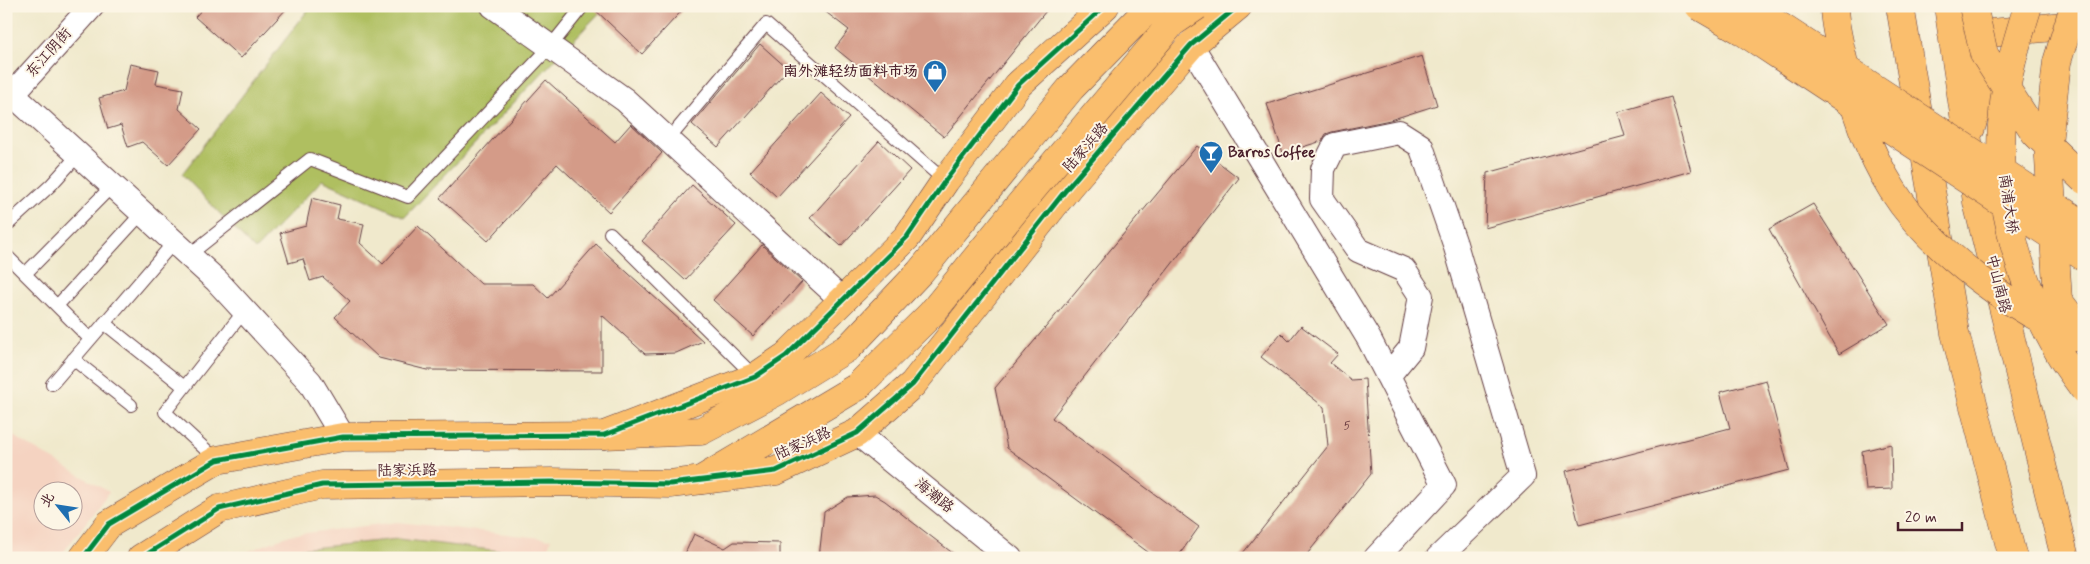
<svg xmlns="http://www.w3.org/2000/svg" width="2090" height="564" font-family="Mynerve,'LXGW WenKai TC',sans-serif">
<style>
.built{fill:#f5d3c1;fill-rule:evenodd}
.green{fill:#afbf61;stroke:#7c6f46}
.building{fill:#d49b88}
.lines{fill:none;stroke-linecap:round;stroke-linejoin:round}
.lane-casing{stroke:#633d43;stroke-width:14}
.street-casing{stroke:#633d43;stroke-width:26}
.primary-casing{stroke:#633d43;stroke-width:29}
.highway-casing{stroke:#633d43;stroke-width:29}
.lane{stroke:#fff;stroke-width:12}
.street{stroke:#fff;stroke-width:24}
.primary{stroke:#fabe6d;stroke-width:28}
.highway{stroke:#fabe6d;stroke-width:28}
.highway-bridge-casing{stroke:#633d43;stroke-width:29;stroke-linecap:butt}
.highway-bridge{stroke:#fabe6d;stroke-width:28}
.cycleway-casing{stroke:#fcf5e5;stroke-width:8}
.cycleway{stroke:#00873e;stroke-width:5}
.labels{text-anchor:middle;dominant-baseline:central;stroke-width:4;stroke-linejoin:round;paint-order:stroke}
.number-label{font-size:12px;fill:#6c3e42}
.street-label{font-size:15px;fill:#4a1f2b;stroke:#fcf5e5}
.poi-label{font-size:15px;font-weight:bold;fill:#4a1f2b;stroke:#fcf5e5;text-anchor:end}
</style>
<rect width="100%" height="100%" fill="#fcf5e5"/>
<filter id="ink" filterUnits="userSpaceOnUse"><feTurbulence type="fractalNoise" baseFrequency=".02" numOctaves="2"/><feDisplacementMap in="SourceGraphic" scale="10" xChannelSelector="R" yChannelSelector="G"/><feConvolveMatrix kernelMatrix="1 2 1 2 8 2 1 2 1" color-interpolation-filters="sRGB"/></filter>
<filter id="wash" filterUnits="userSpaceOnUse"><feTurbulence type="fractalNoise" baseFrequency=".0096" numOctaves="4" result="noise"/><feDisplacementMap in="SourceGraphic" scale="20" xChannelSelector="R" yChannelSelector="G"/><feGaussianBlur stdDeviation="1.12" result="paint"/><feColorMatrix in="noise" values="0 0 0 0 0 0 0 0 0 0 0 0 0 0 0 0 0 1.4 0 .05"/><feComposite in="paint" operator="in"/></filter>
<g filter="url(#wash)">
<rect width="100%" height="100%" fill="#f0e9cc"/>
<path class="built" d="M6,432L109,492L59,558H6ZM42,492H72V522H42Z
M398,522L551,539L544,558H232L290,535Z"/>
<path class="green" d="M311,6H606L405,217L322,180L255,250L182,174Z
M398,539L526,554L524,558H273L291,550Z"/>
<g id="blocks">
<path class="building" d="M205,6H289L241,58L195,17Z
M591,6H686L642,54Z
M818,6H1050L944,137L835,48L849,30Z
M760,44L788,69L718,147L692,124Z
M1422,56L1437,105L1390,120L1332,132L1326,134L1322,141L1283,153L1267,104Z
M130,64L159,70L156,84L183,89L179,109L201,129L168,165L142,142L128,147L121,125L108,129L99,98L124,91Z
M546,80L615,142L631,124L662,153L609,212L557,164L488,241L440,198Z
M821,93L849,118L777,197L750,172Z
M1671,97L1691,171L1485,228L1487,173L1625,136L1618,112Z
M879,141L910,170L841,246L810,218Z
M1197,146L1239,178L1052,418L1199,527L1177,558H1156L1007,448L995,388Z
M692,185L736,225L685,280L642,241Z
M312,198L340,205L337,219L364,224L360,243L383,264L418,226L481,284H533L548,298L596,244L703,341L676,353L645,354L602,315V371L427,370L379,358L335,317L350,301L323,277L310,281L303,259L289,263L280,233L306,226Z
M1813,204L1889,324L1839,354L1769,229Z
M762,245L802,282L753,336L713,300Z
M1301,326L1338,354L1330,363L1351,380L1365,379L1371,474L1304,558H1239L1328,446L1324,407L1261,357L1281,333L1289,341Z
M1766,380L1789,470L1579,525L1566,471L1730,428L1720,392Z
M1891,444L1892,489L1866,490L1862,451Z
M875,495L885,501L959,558H819L824,512L848,497Z
M694,534L725,548L734,542L780,543V558H683Z"/>
</g>
</g>
<g filter="url(#ink)">
<use href="#blocks" fill-opacity="0" stroke="#633d43" stroke-width="1"/>
<g class="lines">
<defs>
<path id="lane" d="M668,140L766,24L945,181
M6,226L51,185L78,155
M610,233L755,377
M6,255L90,339
M189,255L310,159L408,197L550,47L583,6
M25,274L112,186
M57,306L142,213
M104,323L183,386
M73,359L131,405
M52,384L174,242
M217,460L165,412L245,310"/>
<path id="street" d="M493,6L625,100L842,300
M1154,14L1191,45L1369,339L1444,485L1376,558
M12,94L217,281L310,382L343,437
M6,101L92,6
M1388,376L1411,348L1421,296L1404,270L1358,250L1322,199L1323,169L1335,145L1399,132L1421,146L1455,244L1523,476L1438,558
M857,433L1010,558"/>
<path id="primary" d="M1900,6L1955,333L2013,558
M1948,6L1977,202L2065,558
M1981,34L2084,24
M1971,128L1985,78L1982,43
M83,558L109,524L217,460L343,437L604,435L755,377L786,356L907,237L945,181L1018,85L1105,6
M141,558L219,509L322,485L551,482L670,484L776,471L857,433L913,384L1069,186L1191,45L1238,6"/>
<path id="highway" d="M604,435L701,431L776,392L849,347
M701,480L857,387"/>
</defs>
<use href="#lane" class="lane-casing"/>
<use href="#street" class="street-casing"/>
<use href="#primary" class="primary-casing"/>
<use href="#highway" class="highway-casing"/>
<use href="#lane" class="lane"/>
<use href="#street" class="street"/>
<use href="#primary" class="primary"/>
<use href="#highway" class="highway"/>
<defs>
<path id="highway-bridge" d="M1699,6L1742,31L2084,257
M1749,6L2084,225
M1834,6C1834,24 1839,41 1843,59C1852,104 1867,149 1892,189C1931,251 2016,313 2084,339
M1973,6L1984,54L2035,133L2084,180
M2028,6C2017,41 2006,77 2003,113C1994,195 2018,280 2058,351C2065,364 2075,377 2084,389
M2074,6L2057,62L2048,143L2058,300L2084,334
M849,347L920,272L1071,88L1151,6
M857,387L931,314L1016,209L1172,23L1197,6"/>
</defs>
<use href="#highway-bridge" class="highway-bridge-casing"/>
<use href="#highway-bridge" class="highway-bridge"/>
<defs>
<path id="cycleway" d="M83,558L109,524L217,460L343,437L604,435L755,377L786,356L907,237L945,181L1018,85L1105,6
M141,558L219,509L322,485L551,482L670,484L776,471L857,433L913,384L1069,186L1191,45L1238,6"/>
</defs>
<use href="#cycleway" class="cycleway-casing"/>
<use href="#cycleway" class="cycleway"/>
</g>
</g>
<defs>
<symbol id="shop-pin" viewBox="-11 -11 22 30"><path d="M0 17L-7.5 6A9.5 9.5 0 1 1 7.5 6Z" fill="#1f6fb2" stroke="#fcf5e5"/><path d="M-5-2.5h2.3a2.7 3.5 0 0 1 5.4 0H5L5.5 6h-11ZM-1.5-2.5h3a1.5 2.3 0 0 0-3 0Z" fill="#fff"/></symbol>
<symbol id="bar-pin" viewBox="-11 -11 22 30"><path d="M0 17L-7.5 6A9.5 9.5 0 1 1 7.5 6Z" fill="#1f6fb2" stroke="#fcf5e5"/><path d="M-6-5H6L.8 .8V4.5H3.5V6h-7V4.5H-.8V.8Z" fill="#fff"/></symbol>
</defs>
<g fill-rule="evenodd">
<use href="#shop-pin" x="921" y="58" width="28" height="38"/>
<use href="#bar-pin" x="1197" y="139" width="28" height="38"/>
</g>
<g class="labels">
<g class="number-label">
<text x="1347" y="426">5</text>
</g>
<g class="street-label">
<text transform="translate(49 53) rotate(-48)">东江阴街</text>
<text transform="translate(1086 148) rotate(-49)">陆家浜路</text>
<text transform="translate(2008 204) rotate(82)">南浦大桥</text>
<text transform="translate(1998 284) rotate(76)">中山南路</text>
<text transform="translate(803 444) rotate(-24)">陆家浜路</text>
<text transform="translate(407 471) rotate(-1)">陆家浜路</text>
<text transform="translate(934 496) rotate(39)">海潮路</text>
</g>
<g class="poi-label">
<text x="918" y="72">南外滩轻纺面料市场</text>
<text x="1228" y="153" text-anchor="start">Barros Coffee</text>
</g>
</g>
<rect width="2090" height="564" fill="none" stroke="#fcf5e5" stroke-width="25"/>
<g transform="translate(58 506) rotate(300)"><circle r="24" fill="#fcf5e5" stroke="#b59f9b"/>
<path d="M0-4L9 19L0 12L-9 19Z" fill="#1f6fb2"/>
<text y="-8" font-size="14" font-weight="bold" text-anchor="middle" fill="#4a1f2b">北</text>
</g>
<path d="M1898 522v8h64v-8" fill="none" stroke="#4a1f2b" stroke-width="2.5"/>
<text x="1905" y="522" font-size="15" fill="#4a1f2b" stroke="#fcf5e5" stroke-width="4" paint-order="stroke">20 m</text>
</svg>
